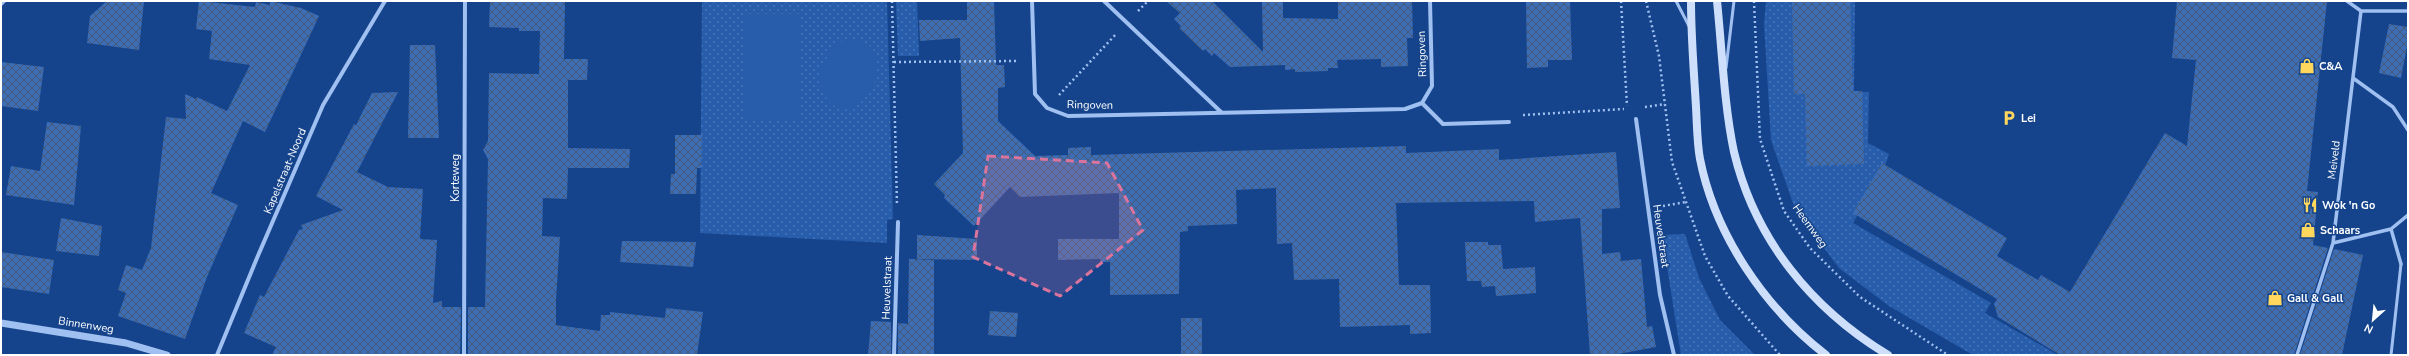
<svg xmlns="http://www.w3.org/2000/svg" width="2409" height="356" font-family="'Nunito Sans',sans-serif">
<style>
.grass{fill:url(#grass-dots)}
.park{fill:#275dab}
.building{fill:url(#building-cross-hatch)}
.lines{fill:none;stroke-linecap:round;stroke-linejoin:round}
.path{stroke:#9fc0f0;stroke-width:2.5;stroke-dasharray:2 3;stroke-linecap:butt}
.service{stroke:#9fc0f0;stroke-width:3}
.pedestrian{stroke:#9fc0f0;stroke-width:3.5}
.minor{stroke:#9fc0f0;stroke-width:4}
.tertiary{stroke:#9fc0f0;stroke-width:7}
.secondary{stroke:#cddffb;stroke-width:8}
.marked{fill:#da749d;fill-opacity:0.2;stroke:#da749d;stroke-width:3;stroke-dasharray:8 5;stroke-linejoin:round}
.labels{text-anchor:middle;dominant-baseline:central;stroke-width:3;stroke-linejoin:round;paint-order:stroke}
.street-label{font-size:11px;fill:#fff;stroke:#15448c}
.poi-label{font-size:11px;font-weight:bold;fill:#fff;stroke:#15448c;text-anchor:start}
</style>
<defs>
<pattern id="grass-dots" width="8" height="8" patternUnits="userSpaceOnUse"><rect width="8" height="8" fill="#275dab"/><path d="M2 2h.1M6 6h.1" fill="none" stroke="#4775b8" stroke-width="1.8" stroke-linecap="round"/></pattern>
<pattern id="building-cross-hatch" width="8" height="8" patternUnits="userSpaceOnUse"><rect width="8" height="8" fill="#3d6eb5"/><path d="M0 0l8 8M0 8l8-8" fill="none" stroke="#465a76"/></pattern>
</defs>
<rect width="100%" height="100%" fill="#15448c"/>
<path class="grass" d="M702,1H887L893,219L887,220V243L700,233Z
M896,1H917L919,56H898Z
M1766,1H1855L1854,92H1869L1868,143L1889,154L1885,166L1853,223L1991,303L1985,313L2058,355H1973L1889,306L1839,268L1795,209L1771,140L1764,24Z
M1685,234L1699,278L1720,320L1755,355H1681L1662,235Z"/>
<path class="park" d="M743,14H799V120H743Z
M858,39C862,41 868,44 871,47C888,67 868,113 840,108C825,105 818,83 821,70C824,59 834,47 843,41C847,39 854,39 858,39Z"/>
<path class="building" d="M107,1H144L139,50L87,43L90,16Z
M199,1L255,7L256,2L270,5V1L301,8L319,16L265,132L243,121L211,193L238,205L207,277L185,339L118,316L126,293L118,290L126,265L142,270L151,248L166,117L186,119L185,94L196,99L197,97L227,111L250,65L209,59L212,31L196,29Z
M490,1H565L564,59H588L587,80H568V148L630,149L629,168H568L567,199L543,198L542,236L560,237L556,300V325L600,331L601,315H610V312L665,318L666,308L703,312L697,355H468V307H485L488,159L483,150L488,141L489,73L539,74L540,31H519V28L489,27Z
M967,1H994L996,65H1004L1005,87L998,88V121L1035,156L1068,155V148L1091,147V155L1406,146V153L1499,149V160L1616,152L1620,208L1602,209V254L1620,252L1621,261L1641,259L1647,327L1652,326L1656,347L1613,355H1590L1580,218L1535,222L1534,201L1396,203L1399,285H1430L1431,333L1410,334V325L1340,327L1339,279L1294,280L1292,243L1277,244L1276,188L1236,190L1237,224L1188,226V231L1180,232L1179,294L1110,295V262H1100V259L1058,260V239H1119V193L1020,197L1010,187L974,226L944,198L945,195L934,184L963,153L960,38L920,41L919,20H967Z
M1166,1H1212L1263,52L1262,1L1283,2V18L1338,19V1H1412L1413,38H1407L1408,66L1381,67V59L1337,60L1338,68H1328V71L1295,72V69L1285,70V65L1230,67L1214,53L1212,56L1205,49L1203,51L1179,28L1181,26L1174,19L1180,13Z
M1526,1H1570L1572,60H1548V67L1527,68Z
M1792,1H1850L1853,91H1862L1864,164L1807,166L1805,94H1794Z
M2177,1H2327L2307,191L2318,192L2313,245L2328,248L2294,355H2060L1998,317L1994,304L1997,299L1853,213L1882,163L2007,238L1997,256L2038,280L2041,275L2070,292L2165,133L2187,146L2196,60L2172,58Z
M2389,24L2408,27V41L2401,78L2379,73Z
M410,45H435L439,138H408Z
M1,62L44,67L38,111L1,106Z
M398,92L357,172L388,187L423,189L420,239L437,240L433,303L442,301V307H461L460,355H272L276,347L244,333L260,295L264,297L299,230L303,229L301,225L343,210L316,196L354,124L356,125L372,93Z
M47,122L81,126L74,205L6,195L11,166L40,171Z
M675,135H702L701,168H697L696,194H670L671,174H675Z
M61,218L102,226L99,256L56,251Z
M917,235L977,239V260L917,259Z
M622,241L696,242L693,267L620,262Z
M1465,242H1488V245H1501L1503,269L1535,267L1536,293L1496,296L1495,286L1482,287L1481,281H1467Z
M2334,249L2363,255L2342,355H2300Z
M1,252L54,260L49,294L1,287Z
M909,259L934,260V355H898V323L908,324Z
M990,311L1018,313L1016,337L988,335Z
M1181,318H1202V355H1181Z
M871,321L891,322V355H868Z"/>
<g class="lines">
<path class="path" d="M892,1L897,206
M1621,1L1627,106
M1646,1L1659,56L1672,162L1705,256L1728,296L1780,355
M1754,1L1760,139L1784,211L1810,248L1860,297L1948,355
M1138,11L1148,1
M894,62L1019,61
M1059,95L1117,33
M1645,107L1665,104
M1523,115L1624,109
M1663,206L1686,202"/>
<path class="service" d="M1676,1L1689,26
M1726,68L1734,1
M2391,355L2401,264"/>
<path class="pedestrian" d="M2361,11H2408
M2353,78L2393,107L2408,130
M2391,229L2401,264
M2333,243L2391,229L2408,215
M2297,355L2333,243L2361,11L2347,1"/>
<path class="minor" d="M1032,1L1035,94L1047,108L1068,116L1405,109L1422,103L1443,124L1509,122
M1104,1L1221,112
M1,4L4,1
M1422,103L1432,86L1430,1
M1636,119L1660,295L1674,355
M217,355L257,258L323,105L385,1
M464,355L465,1
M894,355L898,222"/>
<path class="tertiary" d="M1,323L126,343L167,355"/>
<path class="secondary" d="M1691,1C1691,37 1694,72 1696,107C1697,124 1697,143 1700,159C1715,235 1765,308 1826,355
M1717,1C1722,49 1724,105 1734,152C1755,240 1812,309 1888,355"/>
</g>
<path class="marked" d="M988,156L1107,163L1143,230L1060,296L973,257Z"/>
<defs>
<symbol id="shop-bare" viewBox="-9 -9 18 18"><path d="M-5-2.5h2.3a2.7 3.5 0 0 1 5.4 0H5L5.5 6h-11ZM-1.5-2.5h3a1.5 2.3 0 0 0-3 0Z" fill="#ffd75d" stroke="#15448c" stroke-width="2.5" paint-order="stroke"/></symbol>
<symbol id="parking-bare" viewBox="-9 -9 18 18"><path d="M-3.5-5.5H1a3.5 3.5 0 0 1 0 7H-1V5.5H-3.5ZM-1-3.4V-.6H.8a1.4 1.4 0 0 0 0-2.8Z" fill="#ffd75d" stroke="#15448c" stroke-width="2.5" paint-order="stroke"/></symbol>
<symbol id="restaurant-bare" viewBox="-9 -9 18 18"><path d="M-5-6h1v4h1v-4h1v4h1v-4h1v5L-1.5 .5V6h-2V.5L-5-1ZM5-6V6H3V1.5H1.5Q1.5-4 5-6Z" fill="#ffd75d" stroke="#15448c" stroke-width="2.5" paint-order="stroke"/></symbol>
</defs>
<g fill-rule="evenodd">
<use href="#shop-bare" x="2296" y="55" width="22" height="22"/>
<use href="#parking-bare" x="1998" y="107" width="22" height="22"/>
<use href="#restaurant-bare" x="2299" y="194" width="22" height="22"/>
<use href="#shop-bare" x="2297" y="219" width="22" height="22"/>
<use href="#shop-bare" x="2264" y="287" width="22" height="22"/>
</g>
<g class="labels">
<g class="street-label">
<text transform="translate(1422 54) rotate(-92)">Ringoven</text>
<text transform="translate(1090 105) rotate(1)">Ringoven</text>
<text transform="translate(2334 160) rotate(-83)">Meiveld</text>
<text transform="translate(285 171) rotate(-67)">Kapelstraat-Noord</text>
<text transform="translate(455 178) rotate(-90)">Korteweg</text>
<text transform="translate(1810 226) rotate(54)">Heemweg</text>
<text transform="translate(1661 236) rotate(82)">Heuvelstraat</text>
<text transform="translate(887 288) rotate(-88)">Heuvelstraat</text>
<text transform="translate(86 325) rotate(9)">Binnenweg</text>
</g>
<g class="poi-label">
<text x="2319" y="66">C&amp;A</text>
<text x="2021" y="118">Lei</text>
<text x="2322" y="205">Wok 'n Go</text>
<text x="2320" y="230">Schaars</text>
<text x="2287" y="298">Gall &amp; Gall</text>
</g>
</g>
<rect width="2409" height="356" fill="none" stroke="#ffffff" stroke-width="4"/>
<g transform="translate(2373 320) rotate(207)" stroke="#15448c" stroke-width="3" paint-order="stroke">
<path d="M0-3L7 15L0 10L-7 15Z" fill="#ffffff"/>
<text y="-6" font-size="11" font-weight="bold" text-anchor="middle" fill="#ffffff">N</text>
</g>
</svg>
